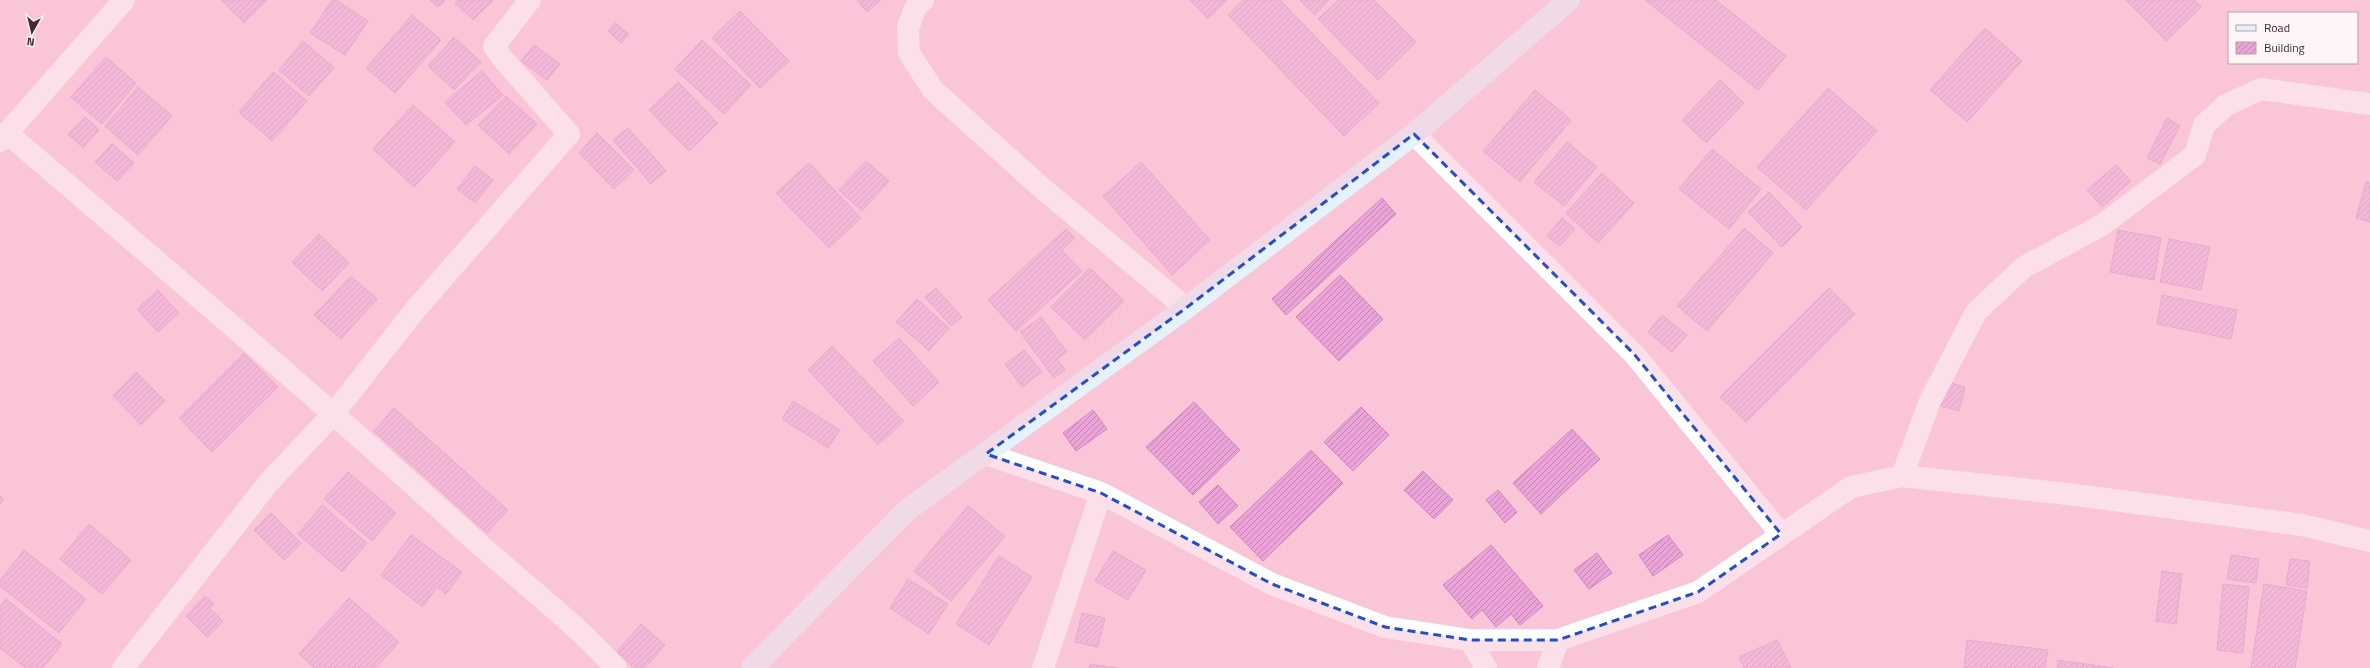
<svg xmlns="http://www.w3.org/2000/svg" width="2370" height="668" font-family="'Titillium Web',sans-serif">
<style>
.building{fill:url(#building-hatch);stroke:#cf8abc}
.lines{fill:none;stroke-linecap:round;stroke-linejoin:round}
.street{stroke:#fff;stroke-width:22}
.secondary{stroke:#e6f2fa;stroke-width:22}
.marked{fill:none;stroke:#1d4ed8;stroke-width:3;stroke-dasharray:8 5;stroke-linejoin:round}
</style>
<defs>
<pattern id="building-hatch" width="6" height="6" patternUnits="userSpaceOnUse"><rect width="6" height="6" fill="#eba4d7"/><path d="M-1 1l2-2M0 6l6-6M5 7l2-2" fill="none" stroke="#c086af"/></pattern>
</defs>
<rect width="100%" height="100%" fill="#fac6d7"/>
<path class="building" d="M221,0H267L244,23Z
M332,0H336L368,21L345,55L310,33Z
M430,0H445L438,7Z
M458,0H493L473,20L455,3Z
M857,0H881L867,12Z
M1190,0H1227L1208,19Z
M1243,0H1280L1379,103L1344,136L1228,15Z
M1300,0H1329L1315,15Z
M1338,0H1374L1416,42L1378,80L1318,19Z
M1645,0H1716L1786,56L1758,90Z
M2126,0H2194L2201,7L2166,41Z
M740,11L789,61L760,88L712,38Z
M412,15L441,40L395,93L366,68Z
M615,23L629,34L621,43L608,31Z
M1985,28L2022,61L1967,122L1930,90Z
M454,37L481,62L454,90L428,66Z
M702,40L751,85L724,114L675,69Z
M303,41L334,68L309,96L279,70Z
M534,45L560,64L547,80L521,61Z
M106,57L136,83L102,124L71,97Z
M482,71L503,95L466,125L445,102Z
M273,72L307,101L272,141L239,112Z
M1720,80L1744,103L1706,143L1682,120Z
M678,82L718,123L689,151L649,110Z
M138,87L172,116L138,155L105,126Z
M1828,88L1877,131L1806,210L1757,167Z
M1535,90L1571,120L1520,182L1483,151Z
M506,96L537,124L509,154L478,125Z
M413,105L455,142L414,187L373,149Z
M85,117L99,130L83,148L68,134Z
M2167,118L2180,126L2160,164L2147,158Z
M628,128L666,171L651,184L613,140Z
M597,133L634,170L614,189L579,153Z
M1567,142L1597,167L1564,206L1534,182Z
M112,144L134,163L117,181L95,162Z
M1712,149L1761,189L1729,229L1679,189Z
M866,161L889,181L862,211L839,190Z
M1141,162L1210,240L1172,275L1103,196Z
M809,163L861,218L829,248L776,193Z
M2116,165L2131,181L2102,207L2087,190Z
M475,166L493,180L475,203L457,189Z
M1602,173L1634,203L1598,243L1566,213Z
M2366,182L2370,183V222L2356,218Z
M1769,192L1802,227L1782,247L1748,212Z
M1382,198L1396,214L1286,315L1272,299Z
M1562,218L1575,229L1560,246L1547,236Z
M1744,228L1773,253L1707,331L1677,306Z
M1066,229L1075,238L1062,250L1082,271L1016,331L988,300Z
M2118,230L2161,238L2154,280L2110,272Z
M319,234L349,263L322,291L292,262Z
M2169,239L2210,247L2201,290L2160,282Z
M1090,268L1124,301L1085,340L1051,307Z
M1340,275L1383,319L1339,361L1296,317Z
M351,276L377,299L341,339L314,315Z
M936,288L962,317L951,326L925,297Z
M1829,288L1855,314L1746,422L1720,397Z
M158,290L179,313L158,332L137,309Z
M2162,295L2237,310L2231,339L2157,324Z
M917,299L949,328L929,351L896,322Z
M1662,315L1687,335L1672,352L1648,332Z
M1041,317L1067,352L1057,359L1065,370L1054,378L1020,332Z
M899,338L939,382L913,406L873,361Z
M832,346L904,421L878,445L808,370Z
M1024,350L1042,372L1022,387L1005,364Z
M244,353L278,387L212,452L179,418Z
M136,372L165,401L141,425L113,396Z
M1944,381L1965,387L1959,411L1937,405Z
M793,401L840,430L828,448L782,419Z
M1194,402L1240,450L1193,495L1146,447Z
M1361,407L1389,435L1353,471L1324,442Z
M394,408L508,510L487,533L374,431Z
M1093,410L1107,429L1076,451L1063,433Z
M1572,429L1600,459L1541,514L1513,483Z
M1311,450L1343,483L1263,561L1230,527Z
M1423,471L1453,500L1434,519L1404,490Z
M348,472L396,513L372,541L324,499Z
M1218,485L1238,506L1218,524L1199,502Z
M1498,490L1517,512L1505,523L1486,500Z
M0,496L4,499L0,504Z
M322,505L367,543L342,572L298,534Z
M968,506L1005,536L951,601L914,571Z
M271,513L301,543L284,560L254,530Z
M89,524L131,560L102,594L60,559Z
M411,535L462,572L446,594L437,587L423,607L381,575Z
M1668,535L1683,555L1653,576L1639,555Z
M1491,545L1543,606L1520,625L1511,614L1496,627L1482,610L1472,619L1443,585Z
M24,550L86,599L59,633L0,586V580Z
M1113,551L1146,570L1128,600L1095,581Z
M1597,553L1612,573L1589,589L1574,570Z
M2231,555L2259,559L2256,583L2227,579Z
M999,556L1032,577L989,645L956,624Z
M2290,559L2310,561L2307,588L2286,585Z
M2162,571L2182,574L2176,624L2156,621Z
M908,579L948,604L929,634L890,608Z
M2223,584L2249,587L2243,653L2217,650Z
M2264,584L2307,591L2295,668H2251Z
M205,596L214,604L209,608L223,621L207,637L186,616Z
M349,598L399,642L376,668H314L299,654Z
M6,599L62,644L43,668H25L0,648V606Z
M1082,613L1105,618L1098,647L1075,642Z
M641,624L665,645L645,668H635L617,652Z
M1777,640L1791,668H1744L1739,657Z
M1967,640L2048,650L2045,668H1964Z
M2058,660L2114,668H2057Z
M1090,664L1117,668H1089Z"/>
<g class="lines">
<path class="street" d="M923,0L915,8L908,28L909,53L933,90L1042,188L1186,308
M7,133C159,263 311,392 459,526C511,574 568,616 616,668
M1414,134L1634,354L1781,534
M0,141L124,0
M986,454L1101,493L1272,584L1385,627L1470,640H1558L1698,592L1851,487L1902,476L2068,494L2302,525L2370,541
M1902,476L1930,401L1976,312L2024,267L2102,225L2195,155L2204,125L2226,105L2261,89L2370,104
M1470,640L1486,668
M123,668L269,482L334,413L415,310L569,134L503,59L494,46L530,0
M1043,668L1101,493
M1548,668L1558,640"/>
<path class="secondary" d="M752,668L907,510L1186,308L1414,134L1569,0"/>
</g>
<path d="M0 0H2370V668H0ZM1414,134L1634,354L1781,534L1698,592L1558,640H1470L1385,627L1272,584L1101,493L986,454L1186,308Z" fill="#fac6d7" fill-opacity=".55" fill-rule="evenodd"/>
<path class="marked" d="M1414,134L1634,354L1781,534L1698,592L1558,640H1470L1385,627L1272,584L1101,493L986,454L1186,308Z"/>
<rect x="2228" y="12" width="130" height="52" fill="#fef5f7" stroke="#b5a3a9"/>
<rect x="2236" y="25" width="20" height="6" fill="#e6f2fa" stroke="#b5a3a9"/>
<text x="2264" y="32" font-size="12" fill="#482733">Road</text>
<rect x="2236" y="42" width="20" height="12" fill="url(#building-hatch)" stroke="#b5a3a9"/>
<text x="2264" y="52" font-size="12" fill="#482733">Building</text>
<g transform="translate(32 32) rotate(188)" stroke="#fef5f7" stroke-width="3" paint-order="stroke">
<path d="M0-3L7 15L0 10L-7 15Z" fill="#482733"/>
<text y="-6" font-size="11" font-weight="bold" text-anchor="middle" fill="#482733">N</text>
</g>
</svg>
